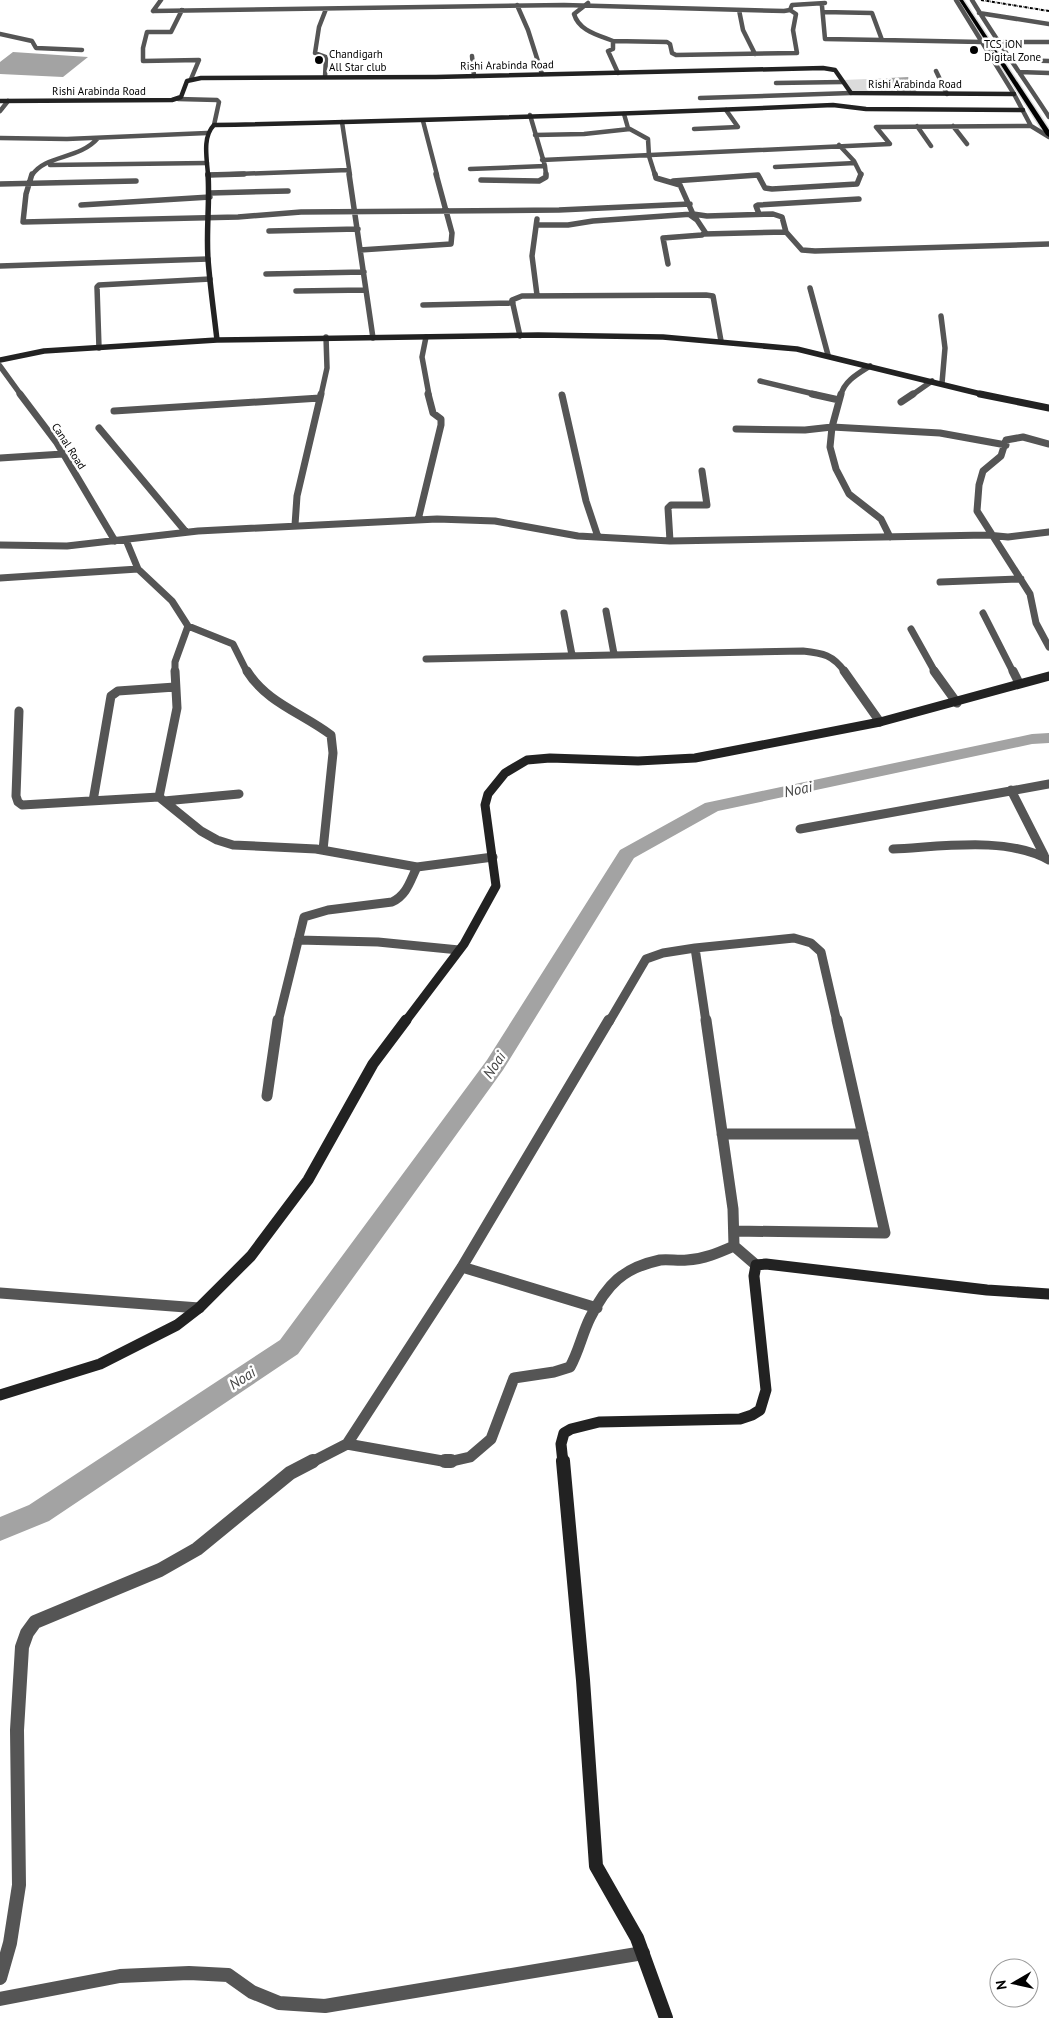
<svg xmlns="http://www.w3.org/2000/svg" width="1049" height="2018" font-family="'PT Sans',sans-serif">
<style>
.green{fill:#dcdcdc}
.water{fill:#a3a3a3}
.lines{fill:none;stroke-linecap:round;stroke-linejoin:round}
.canal{fill:#a3a3a3;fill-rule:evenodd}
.primary-casing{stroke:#dbdbdb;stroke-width:3}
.street-far5{stroke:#555;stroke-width:4.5}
.street-far4{stroke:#555;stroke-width:5.5}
.street-far3{stroke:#555;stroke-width:7}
.street-far2{stroke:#555;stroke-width:9}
.street-far1{stroke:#555;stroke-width:11}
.street{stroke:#555;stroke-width:14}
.secondary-far5{stroke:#222;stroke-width:4.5}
.secondary-far4{stroke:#222;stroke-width:5.5}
.secondary-far3{stroke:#222;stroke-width:7}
.secondary-far2{stroke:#222;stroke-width:9}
.secondary-far1{stroke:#222;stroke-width:11}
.secondary{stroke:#222;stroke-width:14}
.primary{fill:#000;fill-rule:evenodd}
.rail{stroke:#000;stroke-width:2;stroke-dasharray:3 1 0.5 1;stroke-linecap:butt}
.poi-dot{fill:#000;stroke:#fff;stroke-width:2}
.labels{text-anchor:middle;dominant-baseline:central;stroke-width:5;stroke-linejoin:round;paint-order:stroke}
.far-poi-label{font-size:11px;fill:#000;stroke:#fff;text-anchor:start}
.far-street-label{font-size:11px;fill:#000;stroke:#fff}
.water-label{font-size:15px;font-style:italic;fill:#444;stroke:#fff}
</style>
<rect width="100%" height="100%" fill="#fff"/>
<path class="green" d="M889,78L896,92H853L843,80Z"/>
<path class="water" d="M13,52L88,57L63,77L0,74V62Z
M908,77L917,92H898L889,78Z"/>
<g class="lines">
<path class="canal" d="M1049,733V743L1032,744L718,811L634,858L503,1070L298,1354L49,1521L0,1541V1517L29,1505L280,1340L487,1060L620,850L705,803L1032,734Z"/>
<defs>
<path id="primary" d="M959,0H963L1049,130V137L1046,135Z"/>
</defs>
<use href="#primary" class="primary-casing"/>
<path class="street-far5" d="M956,0L1014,94L1031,126L1049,137
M972,0C996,40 1024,78 1049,117
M588,3L574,14C579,31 598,35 613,41V49L608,51L618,73
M517,5L528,30L542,74
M822,6L825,39L882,40
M182,10L171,32H147L143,48V61L199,60L191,79
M739,10L743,30L755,54
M153,11L564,5L784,11L790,10L792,5L825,3
M153,11L161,0
M823,12L872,13L882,40L981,42
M979,13L1049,24
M0,34L32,41L36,48L82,50
M613,41L667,42L670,44L672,53L676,55L797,53L793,30L796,14L790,10
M998,42H1049
M472,56L474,76
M1012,60L1049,61
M936,71L947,94
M1019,72L1049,73
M325,77L326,57L315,53L319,27L326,9
M776,83L843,82
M700,98L851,93
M178,99L217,100L219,102L214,125
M0,111L8,101
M624,114L628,128L648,139L649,156L655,175
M530,115L545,166L546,175
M423,121L437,175
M342,122L350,175
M917,126L931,146
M953,126L967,144
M694,129L738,127L726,110
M535,135L584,134L630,129
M0,138L67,139L207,133
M839,145L854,161L861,175
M542,160L890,144L876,127L1031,126
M50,165L207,163
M775,167L855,163
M470,169L545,166
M32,175C46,154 79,160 98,138
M209,175L348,170"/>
<path class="street-far4" d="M32,174L26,194L23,222L238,217L301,212L559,210L690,204
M349,174L373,338
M208,175L244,174
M481,180L539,181L546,177V174
M673,181L758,175L765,188L772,189L857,184L861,174
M0,184L136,181
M210,193L288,191
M81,205L210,197
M693,214L707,216L773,214L782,217L786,232L704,234
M759,214L756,206L758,205L859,199
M537,219L532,256L537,295
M537,225H568L593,221L693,214L680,185L656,178L655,174
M269,231L358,229
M786,232L802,250L815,251L1049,244
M360,250L451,244L452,233L436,174
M668,264L663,238L702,235L705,232L697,220L690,215
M0,266L208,259
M266,274L364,272
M810,288L828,355
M296,291L366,290
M423,305L513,303
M941,316L945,348L942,383
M520,336L512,300L522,296L706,295L713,296L721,341
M426,337L422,357L429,395
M99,348L97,287L99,285L210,279
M0,366L21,395
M760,381L818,395
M321,395L327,368L326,337
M841,395C844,381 859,373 870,366
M912,395L932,381"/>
<path class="street-far3" d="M20,394L57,443L115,541
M812,394L839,400
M841,394L832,427L830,447L836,469L849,494L881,519L890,537
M562,395L586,501L598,537
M901,402L913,394
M114,411L320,398
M99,428L186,532
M736,429L805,430L832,427L940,433L1006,445
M1049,444L1023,437L1006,440L1001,456L983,471L979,485L977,511L1030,594L1036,623L1049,647
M0,458L63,454
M418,520L441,425V419L433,413L428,394
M295,525L297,496L321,394
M126,540L138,569L172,601L188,626L233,644L247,672
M670,541L668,508L671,505H707L702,471
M0,545L67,546L198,531L437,519L495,521L578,536L670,541L987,535L1008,537L1049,532
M0,578L138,569
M940,582L1021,579
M606,611L614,654
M564,613L572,655
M983,613L1013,672
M911,629L935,672
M426,659L803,651C823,653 833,655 845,672
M175,672V662L188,626"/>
<path class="street-far2" d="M247,671C267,703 302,713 331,735L333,753L323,850
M844,671L880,722
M934,671L957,703
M1013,671L1019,683
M19,711L16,796L18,802L22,805L159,797L177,708L175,671
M1011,790L1044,855
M159,797L201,831L217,840L233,845L316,849L417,867
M93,801L111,696L118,691L175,687
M164,801L239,794
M800,829L1049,784
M893,849C940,847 1007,836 1049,860
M298,940L378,942L459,950
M278,1022L304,917L328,910L392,902C407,895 410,881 417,867L493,857
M609,1022L646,959L663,953L695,948
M706,1022L695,948L794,938L811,943L821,952L837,1022"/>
<path class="street-far1" d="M609,1020L462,1267L347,1444L448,1462L470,1457L491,1439L514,1378L554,1372L570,1367C579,1351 582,1334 590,1318C607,1284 623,1268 660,1260C669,1259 678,1261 687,1260C704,1259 718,1253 734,1246
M706,1020L733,1209L734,1246L756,1265
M267,1096L278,1020
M722,1134H863
M734,1231L885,1233L837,1020
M462,1267L597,1308
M0,1293L199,1308
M310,1463L347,1444"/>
<path class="street" d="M445,1461H451
M0,1978L10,1943L19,1885L17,1730L22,1647L27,1633L35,1622L160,1570L197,1549L290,1473L313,1461
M0,1999L120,1976L189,1973L228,1975L252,1992L279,2003L325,2006L643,1953"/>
<path class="secondary-far5" d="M0,101L172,100L181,97L187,81L201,78L436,77L823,68L835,70L851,93L1014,94
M208,175C207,159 202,137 214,125C420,121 627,114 833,105L866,109L1023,110"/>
<path class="secondary-far4" d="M208,174C210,202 206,230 208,259C210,286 214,313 217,340
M0,360L44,351L217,340L538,335L663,337L797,349L985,395"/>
<path class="secondary-far3" d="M980,394L1049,408"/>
<path class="secondary-far2" d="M405,1022L464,944L496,886L485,805L488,794L505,773L527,760L550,758L638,761L695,758L880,722L1049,676"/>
<path class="secondary-far1" d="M0,1395L100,1364L177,1325L199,1308L251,1256L308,1180L373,1064L406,1020
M563,1463L561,1444L564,1433L571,1429L599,1422L740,1419L752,1415L760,1410L766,1390L754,1276L756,1265L766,1264L987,1290L1049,1294"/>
<path class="secondary" d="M563,1461L583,1680L596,1866L637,1938L666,2018"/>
<use href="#primary" class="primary"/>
<path class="rail" d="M981,0L1049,11"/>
</g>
<g class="poi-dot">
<circle cx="974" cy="50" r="5"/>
<circle cx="319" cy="60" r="5"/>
</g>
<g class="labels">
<g class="far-poi-label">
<text x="984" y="44">TCS iON<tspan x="984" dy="13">Digital Zone</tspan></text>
<text x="329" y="54">Chandigarh<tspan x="329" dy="13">All Star club</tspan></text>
</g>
<g class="far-street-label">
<text transform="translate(507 65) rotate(-1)">Rishi Arabinda Road</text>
<text x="915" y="84">Rishi Arabinda Road</text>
<text x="99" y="91">Rishi Arabinda Road</text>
<text transform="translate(69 446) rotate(57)">Canal Road</text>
</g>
<g class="water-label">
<text transform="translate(798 789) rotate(-12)">Noai</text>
<text transform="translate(494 1065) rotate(-56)">Noai</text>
<text transform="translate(242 1378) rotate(-33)">Noai</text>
</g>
</g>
<g transform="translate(1014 1983) rotate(261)"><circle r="24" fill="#ffffff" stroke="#999999"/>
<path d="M0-4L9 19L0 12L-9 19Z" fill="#000000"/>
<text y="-8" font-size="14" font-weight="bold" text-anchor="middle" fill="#000000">N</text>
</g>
</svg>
